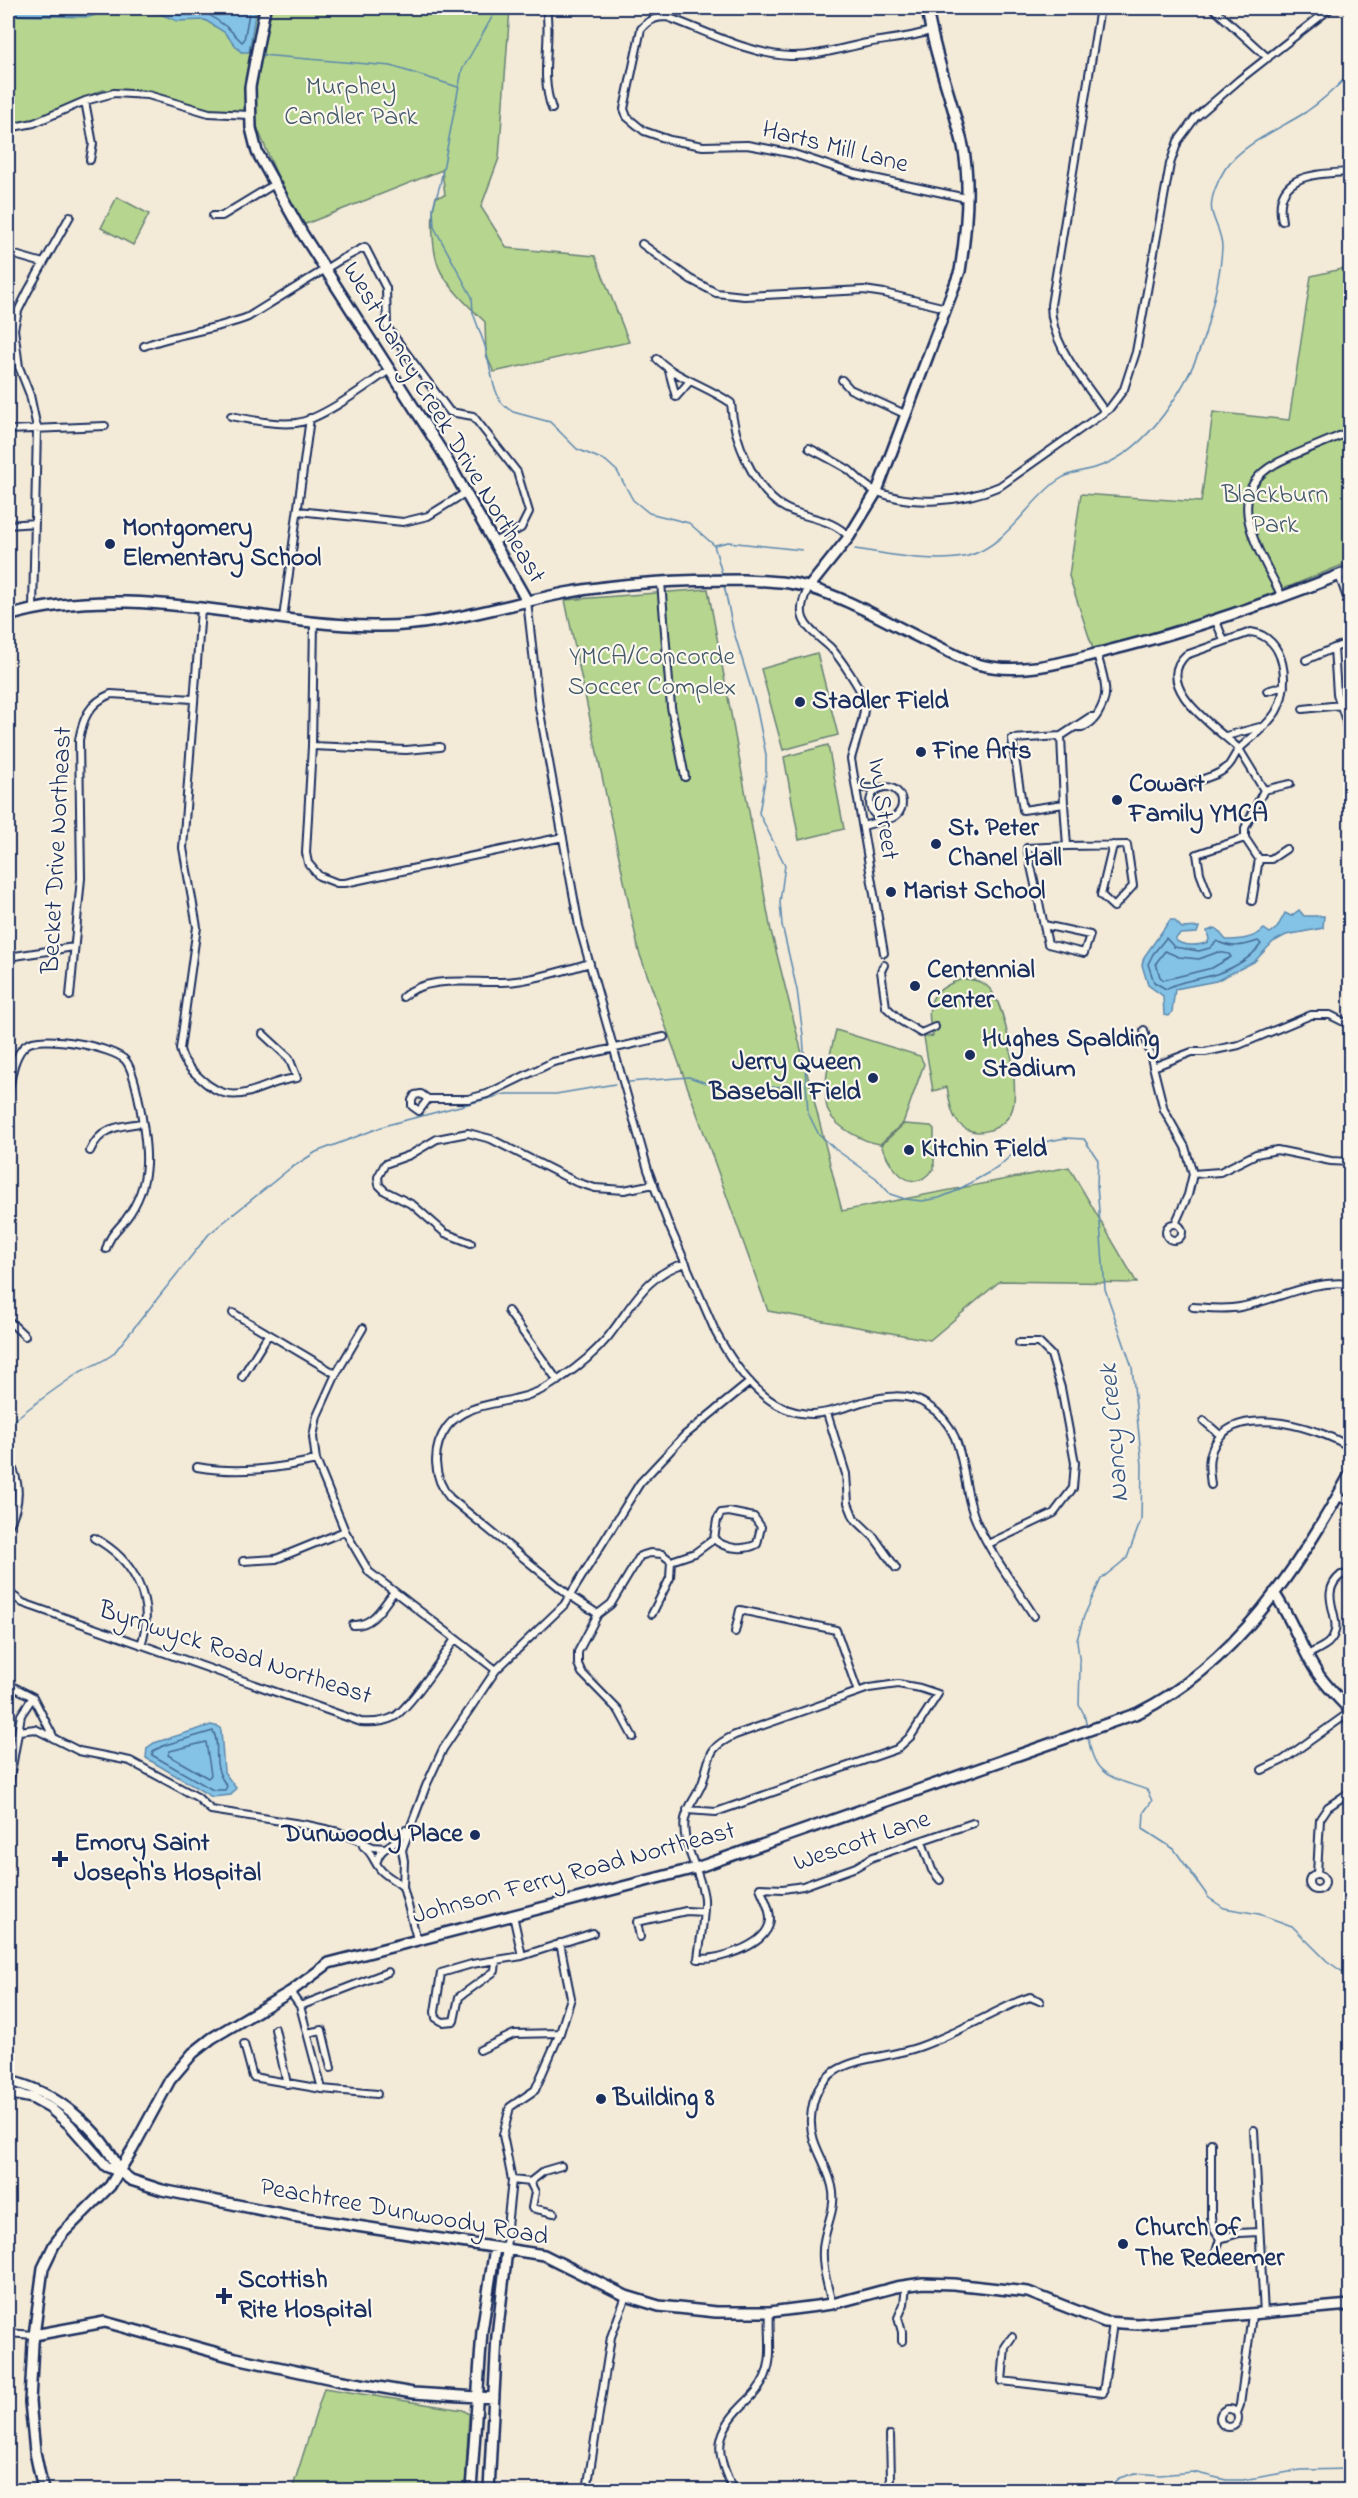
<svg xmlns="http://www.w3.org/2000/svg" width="1358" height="2498" font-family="'Indie Flower',sans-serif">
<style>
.green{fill:#b6d58e;stroke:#688276;stroke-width:1.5}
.water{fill:#84c3e5;stroke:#5a88af;stroke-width:1.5}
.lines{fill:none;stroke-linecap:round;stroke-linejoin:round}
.shore{stroke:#456a94;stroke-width:1.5}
.stream{stroke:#5a88af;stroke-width:1.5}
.street-casing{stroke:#1b2f5e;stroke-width:10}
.secondary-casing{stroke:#1b2f5e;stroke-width:14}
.street{stroke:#fbf7ec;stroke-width:6}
.secondary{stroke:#fbf7ec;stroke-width:9}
.poi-dot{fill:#1b2f5e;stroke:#fbf7ec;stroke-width:2}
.labels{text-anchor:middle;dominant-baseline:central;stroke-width:4.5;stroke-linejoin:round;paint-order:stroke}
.park-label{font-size:26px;fill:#42586a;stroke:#fbf7ec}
.street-label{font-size:26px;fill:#1b2f5e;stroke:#fbf7ec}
.poi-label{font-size:26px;font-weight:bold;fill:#1b2f5e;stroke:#fbf7ec;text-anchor:start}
.water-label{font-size:27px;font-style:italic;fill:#355480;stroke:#fbf7ec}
</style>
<rect width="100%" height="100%" fill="#f3ead8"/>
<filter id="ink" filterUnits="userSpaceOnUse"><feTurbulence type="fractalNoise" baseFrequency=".0167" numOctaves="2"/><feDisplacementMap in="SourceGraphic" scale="12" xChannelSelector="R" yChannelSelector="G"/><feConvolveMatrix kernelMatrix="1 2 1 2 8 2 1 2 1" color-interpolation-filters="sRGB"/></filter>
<g filter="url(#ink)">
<path class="green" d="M8,8H510L499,158L481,207L507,248L595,256L629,342L494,372L486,355L485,322C470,307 452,291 441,272C432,256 430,214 436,197L445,195L442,170L303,225L285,195L250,110L227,113L184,103L142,90H103L73,102L41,122L8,127Z
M117,197L149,214L133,245L101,228Z
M1350,267V562L1214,617L1093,649L1069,576L1081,494L1201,502L1213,412L1289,420L1311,276Z
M708,589L771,931L842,1211L1069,1167L1137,1283L1000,1281L930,1340L768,1311L639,952L565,600Z
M817,653L838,735L783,750L761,669Z
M828,745L844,829L799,840L784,757Z
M962,979C972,979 981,980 988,987C1006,1003 1019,1083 1013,1107C1007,1131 969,1143 955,1118C950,1109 949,1097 947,1087L933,1091L924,1037L933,1036C924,1004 930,990 962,979Z
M836,1030L920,1056L924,1064L903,1123L880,1144C864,1142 837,1128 829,1113C820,1096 831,1048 836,1030Z
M904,1124L931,1126L934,1129V1169C930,1172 926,1177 922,1179C902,1188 887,1159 881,1145Z
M324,2388L463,2410L469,2414L465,2490H292Z"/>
<path class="water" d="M8,8H119L89,17L8,15Z
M146,8H256L249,52H241L224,32L205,20L177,21Z
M1299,910L1304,916H1324L1323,928L1286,935L1273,942L1254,962L1216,981L1175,989L1172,1012L1169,1016L1164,1015L1163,996L1148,985L1142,965L1144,957L1170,920H1174L1182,928L1199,927L1197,933L1180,934L1175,939C1181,947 1199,946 1208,942L1209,939L1207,931L1216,928L1226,940C1239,940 1254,939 1264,929L1270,933L1277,928L1285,913L1291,916Z
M211,1725L219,1727L221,1730L224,1772L236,1788L231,1795L212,1797L146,1758L147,1748L154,1743Z"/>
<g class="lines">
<path class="shore" d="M161,8L178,15L208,14L228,28L242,42L244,40L250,8
M8,10L88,11L100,8
M1166,938L1174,947L1199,951L1210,948L1217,941C1230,949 1243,946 1258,941L1261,944C1249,962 1222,974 1201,978C1188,981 1177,982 1166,989L1154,982L1148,964L1153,954Z
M1165,951L1179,957L1199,959L1218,952L1229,954L1231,957L1212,968L1164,980L1160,977L1156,963Z
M213,1731C222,1746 209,1764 227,1786L225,1790H213L152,1755L153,1751L165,1745Z
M206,1742L211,1775L208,1778L168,1755L170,1751Z"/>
<path class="stream" d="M508,8L495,12L462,70L440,185L433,208L434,227L472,297L473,313L485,346L494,386L500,401L506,407L513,412L550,422L577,449L606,461L617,471L633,500L649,513L689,523L714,545L723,577
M261,55L391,66L458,87
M715,545L728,542L802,550
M855,549C889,554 935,564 968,556C1007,545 1026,504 1057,481C1072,470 1092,471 1108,463C1156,441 1196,373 1208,323C1214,299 1221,272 1222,247C1222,234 1215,224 1212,212C1209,199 1218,180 1225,169C1242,144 1281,128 1306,112C1322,101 1337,87 1350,73
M724,585L733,629L756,705L766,755V774L759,813L785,865L780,902L782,925L797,990L803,1035L808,1113L818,1133L835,1149L876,1178L890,1194L905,1199L922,1201L939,1198L954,1192L997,1168L1016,1151L1034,1144L1065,1138L1084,1139L1098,1160L1097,1185L1105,1289L1132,1367L1142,1465L1141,1520L1127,1558L1101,1579L1084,1616L1077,1640L1080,1666L1079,1705L1084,1714L1087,1727
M629,1082L689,1077L726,1090L804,1085
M8,1425C31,1406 55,1389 80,1372C91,1366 103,1362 113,1354L209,1234L288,1170L316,1152L387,1125L506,1094H556L615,1084
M1088,1735C1093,1778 1112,1777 1147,1790L1152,1801L1144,1812L1143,1829L1174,1849L1209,1898L1224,1908L1259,1914L1292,1926L1327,1961L1350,1977
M1105,2490L1119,2478L1135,2473L1160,2475L1193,2472L1226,2480H1243L1301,2470L1350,2469"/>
<defs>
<path id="street" d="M546,8C552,43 539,72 552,109
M992,8L1011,11
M1100,8L1051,305C1051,346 1083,379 1105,412
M1213,8L1268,58
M930,31C910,38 888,39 867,43C842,48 816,57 790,56C748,54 706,31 667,17C655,17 649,20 641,29L624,109L627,117L644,131L670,140L703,146L747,145L764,148L794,154L855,174L966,198
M85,101L93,144L90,160
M8,128L34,123L85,101L114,93L148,95L209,113L249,115
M213,216H222L273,185
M1282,221C1272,173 1317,174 1350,172
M1350,235V234
M642,244L690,279L716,293L744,296L864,290L884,293L946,308
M8,253L43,263
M144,346C178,333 215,330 248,317L340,260L365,247L386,288L387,327L450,412L473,416L517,472L529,512L521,528L494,542
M657,359C678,379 707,386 731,403C733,437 754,493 787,509C808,519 832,518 849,537
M669,371L676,397L690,381
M842,380L850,389L907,415
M231,416C252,420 275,425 296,423C321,420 369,384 391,369
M8,430L105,426
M809,448C822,455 836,462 849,470C856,476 862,483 870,488C907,508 964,502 1000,486L1109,409L1124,389L1136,352L1170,164L1178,141L1187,129L1195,118L1239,80L1331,8
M298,511L403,522L428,516L465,493
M8,525L35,523
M1339,575L1350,606
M661,582L671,707L685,777
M809,587C792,619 807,627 830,647C838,655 863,691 864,701C866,717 855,742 851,759L884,953
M1282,597C1263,556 1218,495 1275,464C1299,451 1326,443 1350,431
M527,601L539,707L579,926L648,1170L668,1223L716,1333C736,1369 767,1415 813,1414C830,1413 846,1407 862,1402C884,1396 907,1392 927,1405C971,1432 958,1482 977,1523C992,1556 1015,1586 1034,1616
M33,609L37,428L30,395L19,367L14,329L18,311L28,291L70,216
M201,609L183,848L197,927L180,1049C183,1063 191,1070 201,1079C238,1113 259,1081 297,1078L289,1058L263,1034
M283,618L310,418
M1216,621L1224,641
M314,622L312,746L306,853L308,863L319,876L337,883H345L563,837
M1251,632C1286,637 1291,685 1276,712C1268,725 1251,738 1239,749C1220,730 1151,687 1186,655Z
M1350,642L1334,648L1337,694L1346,721L1350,751
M1306,660L1334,648
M1267,691L1284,686
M1303,709L1341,705
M1077,727C1094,729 1107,702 1105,687C1104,676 1100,665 1097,654
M1061,736L1064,804L1023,810L1012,739L1061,736L1090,717H1095
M1226,736L1260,727
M312,746L406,750L440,747
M1193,783C1204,778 1221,775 1229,765C1233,760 1235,754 1239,749L1264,790
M870 803a16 16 0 1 1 32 0a16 16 0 1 1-32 0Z
M856,788H882
M863,826L885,820
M1067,846L1127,845L1133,886L1114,907L1101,895L1113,845
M1286,849L1271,859H1259L1245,838V828L1264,790L1290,784
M1208,894L1200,873L1197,854L1245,838
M1252,901L1259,859
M1044,925L1090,935L1084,953L1048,944L1027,848L1067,846L1064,804
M8,957L74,947
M884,965L881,971L886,1007L901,1021L921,1033L935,1027
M70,996L81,878L79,740C83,718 89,703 111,694L193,699
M403,997C429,972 482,986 516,981C541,978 566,970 590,963
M1144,1030L1164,1110L1185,1147L1193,1174L1188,1195L1175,1224
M1153,1067L1192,1052H1205L1239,1045L1311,1015H1330L1350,1025
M8,1096C11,1080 13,1055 26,1045C40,1033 115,1047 126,1061C138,1077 147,1144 146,1164C145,1184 138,1203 126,1219C118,1229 109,1236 106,1249
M428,1099L419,1111L412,1106V1100L415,1095L421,1094L428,1099H468L487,1094L553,1062L664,1037
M90,1151C100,1128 118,1126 141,1123
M1193,1174L1220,1172L1256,1154L1277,1150L1331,1161L1350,1162
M1166 1232a8 8 0 1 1 16 0a8 8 0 1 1-16 0Z
M471,1243L445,1233L413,1205L385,1191L379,1185L378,1177L385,1164L410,1155L437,1139L468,1133L491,1139L576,1182L595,1188L624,1190L654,1184
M1193,1307C1209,1308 1225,1310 1240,1307C1277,1300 1312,1279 1350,1284
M508,1311L558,1381
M233,1313L336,1374
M8,1320L25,1336
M363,1328L336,1374L317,1416L313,1437L316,1460L345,1531L369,1572L496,1670
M242,1377L268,1335
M827,1413L846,1474L848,1503L854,1518L874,1537L896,1568
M1204,1421L1220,1435
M8,1459C21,1481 21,1504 8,1527
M197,1467C238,1474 276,1469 316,1460
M1211,1485C1210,1476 1208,1466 1210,1457C1223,1397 1315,1426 1350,1447
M1338,1497L1350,1502
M729,1512L754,1517L761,1527L757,1544C744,1551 725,1549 714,1539L717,1520L721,1513Z
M94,1538C134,1559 156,1601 141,1645
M988,1544L1054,1513L1073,1488L1075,1463L1061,1388L1051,1355L1039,1343H1019
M243,1561L276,1559L345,1531
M671,1561L695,1553L714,1539
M8,1592L23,1603L361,1722C372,1723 384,1722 394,1717C411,1706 443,1657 455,1639
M598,1614L569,1595L450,1498C433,1478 431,1449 447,1427C463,1406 490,1405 514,1399C529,1396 546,1389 560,1379C578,1367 594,1354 608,1337C632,1307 645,1274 686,1263
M353,1625C373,1626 382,1607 393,1593
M735,1632L740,1610L836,1630L858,1692
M1308,1655C1314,1651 1322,1648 1328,1643C1350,1622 1314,1597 1341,1575L1350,1574
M8,1684L33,1697L54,1738
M19,1731L35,1729L79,1751L130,1761L197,1797L211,1810L307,1825L339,1832L373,1847L385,1848
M633,1737L619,1711L582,1673L578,1664V1652L598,1614L611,1604L640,1556L650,1553L662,1554L671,1561L670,1578L652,1614
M1262,1770L1283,1760L1350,1712
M8,1791L21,1715L33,1697
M687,1810L716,1812L897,1749L911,1736L938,1694L920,1688L898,1684L869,1688L735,1735C707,1748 711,1755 703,1781C699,1794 688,1804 685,1819C680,1843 702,1874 704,1899C705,1918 700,1940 698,1959C718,1960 762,1947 769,1925C773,1914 764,1898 760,1888L783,1889L803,1886L856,1867L873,1857L973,1823
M922,1842L932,1870L940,1880
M363,1846C373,1853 373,1861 380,1869C384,1875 397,1881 403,1887
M377,1861C380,1846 396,1846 405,1830
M1309 1882a8 8 0 1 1 16 0a8 8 0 1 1-16 0Z
M1317,1874L1320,1819L1328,1807L1350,1792
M513,1915L522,1956
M640,1937L637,1922L686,1911L703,1912
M417,1939L403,1887L404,1861L402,1850L426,1786L443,1749L496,1670L564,1605L640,1483L685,1435L750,1382
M496,1961L495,1971L459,1997L454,2021L443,2022L436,2018L435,2012L441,1973L472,1964L522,1956L593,1933
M290,1992L300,2006L322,2089
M300,2006L388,1972
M275,2029L287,2084
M307,2033L322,2030L331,2068
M244,2044L253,2077L322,2089L377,2094
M480,2050L514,2034L560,2033
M1254,2130L1264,2314
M1211,2143V2217L1213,2228L1220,2239
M512,2180L530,2182L544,2171L561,2166
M530,2182L535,2192L532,2208L554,2213
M1220,2239L1239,2233L1258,2232
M507,2250L506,2236L512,2180L503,2135L510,2107L535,2090L560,2033L571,1998L560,1943
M1213,2261L1220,2239
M832,2304C827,2283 820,2262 824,2241C827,2224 835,2209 833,2192C830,2165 809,2146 811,2118C815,2053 874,2063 919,2047C953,2035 986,2016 1019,2001L1030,1997L1040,2001
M8,2333L34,2335
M1012,2337L1005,2347L1002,2381L1103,2393L1113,2323
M902,2341V2332L898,2318L904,2304L906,2286
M1220 2418a9 9 0 1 1 18 0a9 9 0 1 1-18 0Z
M1237,2413L1240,2405L1252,2315
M587,2490L611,2337L626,2296
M733,2490C717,2455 712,2436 742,2406C751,2397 760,2389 765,2377C774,2356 768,2334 770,2312
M888,2490L891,2479L890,2435"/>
<path id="secondary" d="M265,8L250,87L251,128L257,152L302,233L443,453L527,601
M809,587L849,537L877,491L960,271C966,233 971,184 963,146C952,99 934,55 927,8
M8,616C127,580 252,624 373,626C434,628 504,605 565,593C624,582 684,580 744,580C765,581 787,581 807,587C851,599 891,625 933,644C947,651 962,659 977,664C1021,676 1064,662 1107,651C1190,631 1271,602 1350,571
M1274,1593C1291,1617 1300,1646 1316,1671C1326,1686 1338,1698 1350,1710
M8,2081C54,2090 101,2129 120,2172
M8,2093L32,2098L50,2108L70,2125L106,2166L120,2172L131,2180L162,2190L292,2216L544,2255L626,2296L659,2306L716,2312H770L832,2304L896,2287L923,2283L953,2284L1028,2292L1105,2322L1138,2324L1350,2305
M34,2335L105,2322L236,2358L337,2380L413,2393L494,2398
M43,2490L35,2452L30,2402L33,2343L43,2268L54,2245L63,2233L110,2186L132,2150L170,2080L193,2053L212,2038L290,1992L329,1963L696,1868L1138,1713C1235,1665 1299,1567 1350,1474
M471,2490L482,2331L495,2248
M489,2490L497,2336L507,2250"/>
</defs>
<use href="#street" class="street-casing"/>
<use href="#secondary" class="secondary-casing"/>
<use href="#street" class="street"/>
<use href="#secondary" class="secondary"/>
</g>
</g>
<g class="poi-dot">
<circle cx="110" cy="544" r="6"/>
<circle cx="800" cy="702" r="6"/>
<circle cx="921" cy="752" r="6"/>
<circle cx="1117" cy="800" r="6"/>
<circle cx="936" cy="844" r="6"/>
<circle cx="891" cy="892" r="6"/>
<circle cx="915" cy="986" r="6"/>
<circle cx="970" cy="1055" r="6"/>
<circle cx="873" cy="1078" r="6"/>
<circle cx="909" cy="1150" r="6"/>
<circle cx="475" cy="1835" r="6"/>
<path d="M57 1850h6v6h6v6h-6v6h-6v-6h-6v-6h6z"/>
<circle cx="601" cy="2099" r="6"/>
<circle cx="1123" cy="2244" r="6"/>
<path d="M221 2287h6v6h6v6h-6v6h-6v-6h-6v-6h6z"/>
</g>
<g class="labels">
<g class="park-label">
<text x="351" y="88">Murphey<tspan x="351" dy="30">Candler Park</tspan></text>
<text x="1275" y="496">Blackburn<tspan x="1275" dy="30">Park</tspan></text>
<text x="652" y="658">YMCA/Concorde<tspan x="652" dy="30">Soccer Complex</tspan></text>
</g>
<g class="street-label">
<text transform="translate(835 148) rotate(14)">Harts Mill Lane</text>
<text transform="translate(443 423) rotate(59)">West Nancy Creek Drive Northeast</text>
<text transform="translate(882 809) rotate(82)">Ivy Street</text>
<text transform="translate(58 850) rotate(-87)">Becket Drive Northeast</text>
<text transform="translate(235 1654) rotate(18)">Byrnwyck Road Northeast</text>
<text transform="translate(862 1842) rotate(-19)">Wescott Lane</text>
<text transform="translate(574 1874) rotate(-15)">Johnson Ferry Road Northeast</text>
<text transform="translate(404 2213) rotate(10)">Peachtree Dunwoody Road</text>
</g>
<g class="poi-label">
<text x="122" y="529">Montgomery<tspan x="122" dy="30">Elementary School</tspan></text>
<text x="812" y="702">Stadler Field</text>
<text x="933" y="752">Fine Arts</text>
<text x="1129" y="785">Cowart<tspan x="1129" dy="30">Family YMCA</tspan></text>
<text x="948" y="829">St. Peter<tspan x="948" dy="30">Chanel Hall</tspan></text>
<text x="903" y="892">Marist School</text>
<text x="927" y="971">Centennial<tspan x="927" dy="30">Center</tspan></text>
<text x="982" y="1040">Hughes Spalding<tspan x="982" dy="30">Stadium</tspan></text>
<text x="861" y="1063" text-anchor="end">Jerry Queen<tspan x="861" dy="30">Baseball Field</tspan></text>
<text x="921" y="1150">Kitchin Field</text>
<text x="463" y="1835" text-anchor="end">Dunwoody Place</text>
<text x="74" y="1844">Emory Saint<tspan x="74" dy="30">Joseph's Hospital</tspan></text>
<text x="613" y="2099">Building 8</text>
<text x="1135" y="2229">Church of<tspan x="1135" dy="30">The Redeemer</tspan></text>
<text x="238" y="2281">Scottish<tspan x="238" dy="30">Rite Hospital</tspan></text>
</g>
<g class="water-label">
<text transform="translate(1115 1433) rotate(-95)">Nancy Creek</text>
</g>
</g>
<rect width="1358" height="2498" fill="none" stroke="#fbf7ec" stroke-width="30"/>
<rect x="15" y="15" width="1328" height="2468" fill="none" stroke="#1b2f5e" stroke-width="2" filter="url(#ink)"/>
</svg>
